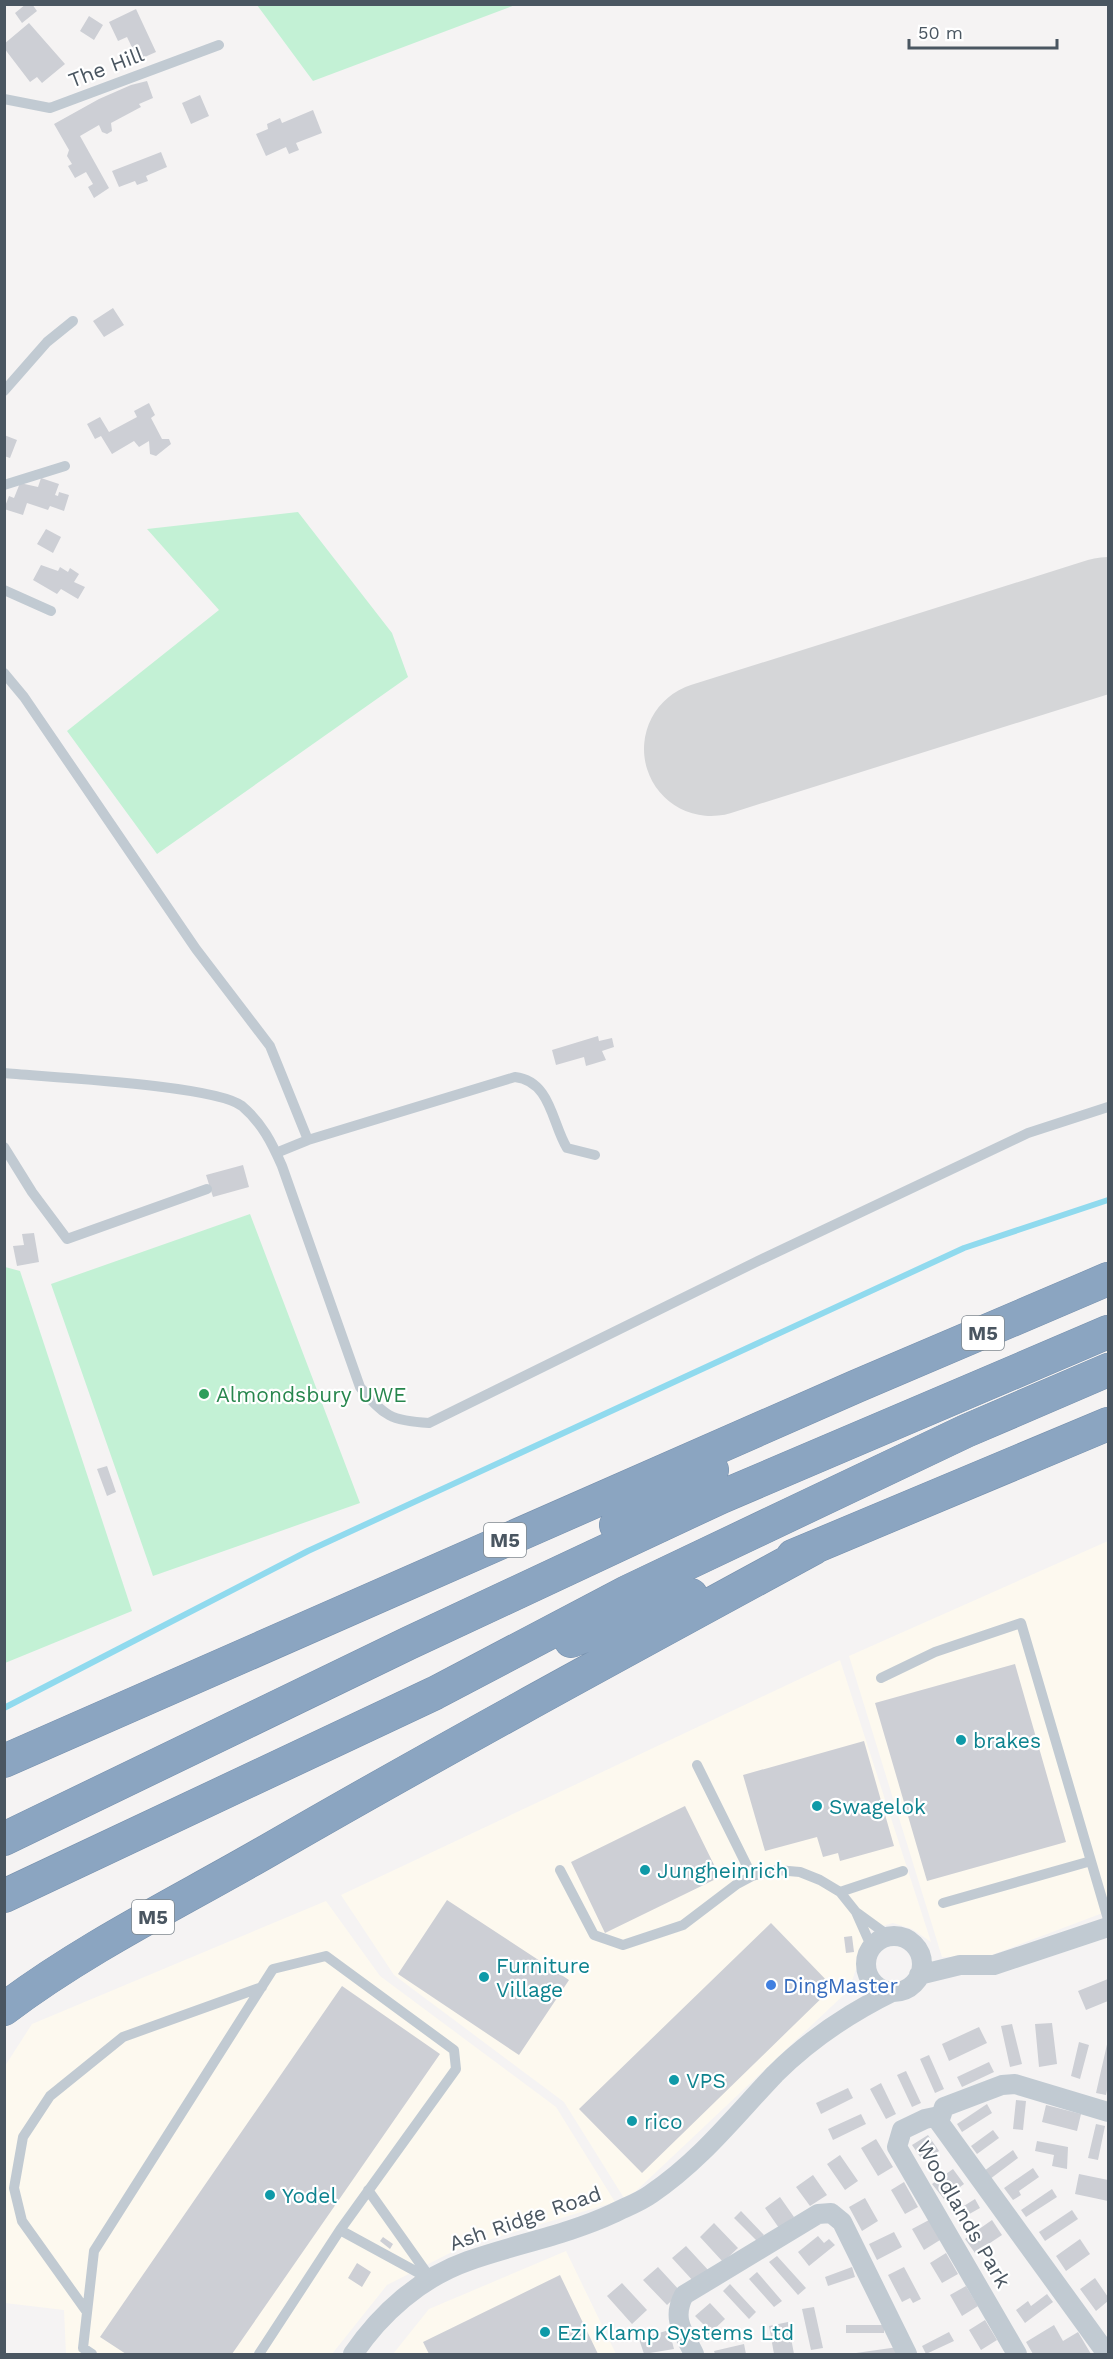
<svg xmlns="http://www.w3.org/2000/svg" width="1113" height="2359" font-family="'Work Sans',sans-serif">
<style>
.commercial{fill:#fdf9ef}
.green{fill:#c3f1d5}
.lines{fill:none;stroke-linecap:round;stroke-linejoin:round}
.stream{stroke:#90daee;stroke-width:6}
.runway{stroke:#d5d6d8;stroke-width:134}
.building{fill:#cdcfd5}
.motorway-casing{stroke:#7690ad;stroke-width:34}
.service{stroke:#c1cad2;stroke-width:10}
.minor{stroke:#c1cad2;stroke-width:20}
.motorway{stroke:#8ba5c1;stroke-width:33}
.leisure-dot{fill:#2e9e5b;stroke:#fff;stroke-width:2}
.culture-dot{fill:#0f9aa8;stroke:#fff;stroke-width:2}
.shop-dot{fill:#3f7fe0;stroke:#fff;stroke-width:2}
.labels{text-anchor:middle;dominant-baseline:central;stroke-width:4.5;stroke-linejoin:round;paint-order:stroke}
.shield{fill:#fff;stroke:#808990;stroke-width:1.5}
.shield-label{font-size:20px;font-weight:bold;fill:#4a5661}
.street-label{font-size:21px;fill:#4a5661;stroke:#fff}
.leisure-label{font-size:21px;fill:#27864d;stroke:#fff;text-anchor:start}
.culture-label{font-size:21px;fill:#0d838f;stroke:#fff;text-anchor:start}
.shop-label{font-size:21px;fill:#366cbe;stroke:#fff;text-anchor:start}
</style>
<rect width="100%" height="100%" fill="#f5f3f3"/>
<path class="commercial" d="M1108,1541V1911L989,1956L942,1957L849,1656Z
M840,1660L931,1942L912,1929L893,1923L869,1930L849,1990L636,2191L624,2198L564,2102L394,1975L341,1895Z
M326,1901L380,1976L556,2107L615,2202L458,2249L387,2285L332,2354H66L64,2310L5,2303V2066L32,2024Z
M566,2251L616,2354H393L429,2309Z"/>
<path class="green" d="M257,5H515L313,81Z
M298,512L392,633L408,677L157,854L67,731L219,610L147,529Z
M250,1214L360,1503L153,1576L51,1284Z
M5,1267L20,1271L132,1611L5,1663Z"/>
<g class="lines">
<path class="stream" d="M4,1708L308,1551L964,1248L1108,1200"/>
<path class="runway" d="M711,749L1108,624"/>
</g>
<path class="building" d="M26,4H32L37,11L22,23L15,13Z
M136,9L156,52L138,60L127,37L118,41L109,22Z
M89,16L103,25L94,40L80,31Z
M29,23L65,64L42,83L37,77L30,82L4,48V44Z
M147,81L153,98L139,104L141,107L111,123L112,131L107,134L102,132L99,125L80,136L109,188L94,198L88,187L93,184L86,172L75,178L68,166L72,164L67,156L69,150L54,124L99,99L131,85Z
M200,95L209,116L191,124L182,103Z
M313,110L322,133L296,143L299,150L289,154L286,147L266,156L256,134L268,129L267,124L280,118L282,123Z
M161,152L167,167L146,176L148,181L137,185L135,181L119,187L112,171Z
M113,308L124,325L104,337L93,321Z
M149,403L155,415L151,418L162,439H169L171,444L156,456L150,454L149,441L139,447L134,441L112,454L101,436L95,439L87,424L100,417L109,432L137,417L134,411Z
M4,435L17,440L10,458L4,456Z
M41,478L59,484L55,495L58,496L59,492L69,495L64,511L50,506L48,510L27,503L23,515L4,509L9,496L14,498L20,483L38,487Z
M46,529L61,537L53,553L37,544Z
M41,565L58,571L60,567L68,572L70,568L79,574L74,582L85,587L78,599L61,589L57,594L33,580Z
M598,1036L599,1041L612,1038L614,1047L602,1051L606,1060L586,1066L584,1057L556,1065L552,1050Z
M243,1165L249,1187L213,1197L206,1175Z
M34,1233L39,1262L17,1266L13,1246L24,1245L22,1234Z
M107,1466L116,1492L107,1496L97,1469Z
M1015,1664L1066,1842L927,1881L875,1703Z
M864,1741L894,1846L840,1861L838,1853L823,1857L817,1837L765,1851L743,1775Z
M685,1806L720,1877L605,1933L571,1862Z
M447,1900L569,1980L519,2055L398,1974Z
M771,1923L833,1987L642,2173L579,2109Z
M852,1936L854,1952L846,1953L844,1937Z
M1108,1979V2001L1086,2010L1078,1991Z
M342,1986L440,2054L232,2354H126L100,2337Z
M1052,2023L1057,2064L1039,2067L1035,2024Z
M1012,2024L1022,2064L1010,2067L1001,2026Z
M979,2027L987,2043L949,2061L942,2044Z
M1108,2040V2085L1106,2095L1096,2093Z
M1079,2042L1089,2045L1080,2079L1071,2076Z
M929,2055L944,2089L935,2093L920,2059Z
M989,2062L994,2072L962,2087L957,2077Z
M906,2071L921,2103L912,2107L897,2075Z
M881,2083L896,2114L886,2119L870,2089Z
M848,2088L853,2098L821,2114L816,2103Z
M1016,2100L1026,2101L1023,2130L1013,2129Z
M987,2104L992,2113L962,2132L957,2124Z
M1046,2105L1081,2114L1077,2131L1042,2122Z
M861,2114L866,2124L833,2140L828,2129Z
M1096,2124L1105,2126L1098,2160L1088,2158Z
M993,2130L999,2138L977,2154L971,2146Z
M928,2135L939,2151L923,2161L912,2145Z
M876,2139L893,2167L878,2176L861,2148Z
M1037,2141L1068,2147L1067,2169L1052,2166L1054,2155L1035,2151Z
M1013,2150L1018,2158L990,2179L984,2171Z
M840,2155L858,2181L845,2190L827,2164Z
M1033,2168L1039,2177L1019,2191L1021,2195L1013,2200L1004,2188Z
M953,2169L964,2184L944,2199L932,2184Z
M1079,2174L1108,2180V2201L1075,2194Z
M813,2175L827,2195L810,2206L796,2187Z
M904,2182L918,2207L905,2214L891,2190Z
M1052,2189L1057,2197L1026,2217L1021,2210Z
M780,2197L794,2217L779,2228L765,2208Z
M865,2198L878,2221L862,2231L849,2207Z
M975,2199L980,2208L964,2217L959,2209Z
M1072,2210L1078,2219L1045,2241L1039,2232Z
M741,2211L764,2235L757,2241L734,2218Z
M929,2220L940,2240L924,2250L912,2229Z
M992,2220L1002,2235L975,2253L965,2239Z
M714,2223L738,2248L723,2262L700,2237Z
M894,2232L902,2247L877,2260L869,2244Z
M818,2236L824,2243L829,2239L835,2245L809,2266L798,2252Z
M383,2237L393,2244L390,2249L380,2241Z
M1080,2239L1090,2254L1066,2271L1056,2256Z
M686,2246L709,2271L695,2283L672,2258Z
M946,2253L958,2274L942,2283L930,2263Z
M777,2256L806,2288L798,2295L769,2262Z
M357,2263L371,2272L362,2287L348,2278Z
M658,2267L681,2292L667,2305L643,2280Z
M852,2267L855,2277L828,2286L825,2277Z
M904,2267L921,2299L913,2303L910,2298L902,2302L888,2275Z
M757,2272L782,2301L774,2307L749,2279Z
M560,2275L598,2354H429L423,2342Z
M1095,2278L1108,2297V2301L1096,2311L1080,2289Z
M622,2283L647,2310L632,2324L607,2296Z
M730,2284L756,2312L749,2319L723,2291Z
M966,2286L978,2306L962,2316L950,2295Z
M1047,2294L1053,2302L1025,2323L1016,2310L1028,2301L1031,2306Z
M710,2303L725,2319L708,2335L703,2330L706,2327L695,2316Z
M814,2307L823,2348L811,2350L802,2309Z
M985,2320L997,2340L981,2350L969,2330Z
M788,2322L794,2354H774L769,2326Z
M846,2325H884V2333H846Z
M1054,2325L1063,2341L1078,2332L1091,2354H1033L1026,2342Z
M669,2330L674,2349L644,2354L639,2339Z
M949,2332L954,2341L926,2354L922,2346Z
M744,2344L746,2354H715L714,2351Z
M898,2347L899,2354H856V2353Z"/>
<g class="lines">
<defs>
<path id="motorway" d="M616,1525L712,1470
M793,1556L1108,1424
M571,1641L691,1595
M4,1761L857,1386L1108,1279
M4,1839L409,1643L721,1497L1108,1332
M4,1896L435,1693L627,1592L966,1431L1108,1370
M4,2009C86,1947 181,1901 269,1850C449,1746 632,1647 814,1548"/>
</defs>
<use href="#motorway" class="motorway-casing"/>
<path class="service" d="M4,99L50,108L219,45
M4,391L47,342L73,321
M4,485L65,466
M4,590L51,611
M4,673L24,697L196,949L270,1046L308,1140
M4,1073C46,1077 216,1085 242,1106C262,1123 272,1143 282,1166L360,1387C384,1416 391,1421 429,1423L758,1261L1028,1133L1108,1107
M4,1147L32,1192L67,1239L207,1189
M276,1153L308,1140L515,1077C551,1081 552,1124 567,1148L595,1155
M881,1678L935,1652L1021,1623L1108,1919
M697,1765L752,1876
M560,1870L594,1935L623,1945L683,1925L737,1884L752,1876L777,1870L800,1872L820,1880L840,1892L856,1912L872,1948
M840,1892L903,1871
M943,1903L1091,1861
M856,1912L889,1936
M368,2190L431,2279
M340,2230L428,2278
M87,2312L22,2221L14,2188L23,2137L50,2096L123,2037L262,1987
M92,2354L83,2348L94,2251L273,1969L326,1956L454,2050L456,2069L340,2230L259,2354"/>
<path class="minor" d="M866 1964a28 28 0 1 1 56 0a28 28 0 1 1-56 0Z
M919,1975L960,1965H994L1108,1927
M939,2116L925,2119L902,2130L897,2147L1017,2354
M353,2354C381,2313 420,2278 468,2261C516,2244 567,2235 614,2213C626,2207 640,2202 651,2194C701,2160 734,2117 775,2074C809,2040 851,2012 894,1991
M694,2354C684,2333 671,2319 684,2295L818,2214L831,2213L842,2222L907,2354
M1107,2354L939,2122L944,2107L1002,2085L1015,2084L1108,2112"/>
<use href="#motorway" class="motorway"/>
</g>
<circle class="leisure-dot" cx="204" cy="1394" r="6"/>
<g class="culture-dot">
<circle cx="961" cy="1740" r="6"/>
<circle cx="817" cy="1806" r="6"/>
<circle cx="645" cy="1870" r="6"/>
<circle cx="484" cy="1977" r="6"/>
<circle cx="674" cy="2080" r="6"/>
<circle cx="632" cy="2121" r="6"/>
<circle cx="270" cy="2195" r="6"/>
<circle cx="545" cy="2332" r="6"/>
</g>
<circle class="shop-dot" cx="771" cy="1985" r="6"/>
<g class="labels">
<g class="shield">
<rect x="962" y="1316" width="42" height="34" rx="4.5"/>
<rect x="484" y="1523" width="42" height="34" rx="4.5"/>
<rect x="132" y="1900" width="42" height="34" rx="4.5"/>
</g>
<g class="shield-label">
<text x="983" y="1333">M5</text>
<text x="505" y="1540">M5</text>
<text x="153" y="1917">M5</text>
</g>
<g class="street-label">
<text transform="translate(106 67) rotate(-21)">The Hill</text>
<text transform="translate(964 2214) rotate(60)">Woodlands Park</text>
<text transform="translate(525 2218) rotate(-19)">Ash Ridge Road</text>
</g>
<g class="leisure-label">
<text x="216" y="1394">Almondsbury UWE</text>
</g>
<g class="culture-label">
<text x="973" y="1740">brakes</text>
<text x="829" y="1806">Swagelok</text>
<text x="657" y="1870">Jungheinrich</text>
<text x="496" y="1965">Furniture<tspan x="496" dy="24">Village</tspan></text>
<text x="686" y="2080">VPS</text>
<text x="644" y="2121">rico</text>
<text x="282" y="2195">Yodel</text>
<text x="557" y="2332">Ezi Klamp Systems Ltd</text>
</g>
<g class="shop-label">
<text x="783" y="1985">DingMaster</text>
</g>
</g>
<rect width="1113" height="2359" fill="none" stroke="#4a5661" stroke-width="12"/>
<path d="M909 39v9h148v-9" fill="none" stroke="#4a5661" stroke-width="3"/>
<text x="918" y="39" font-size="18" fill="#4a5661" stroke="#ffffff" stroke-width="4.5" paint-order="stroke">50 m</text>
</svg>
